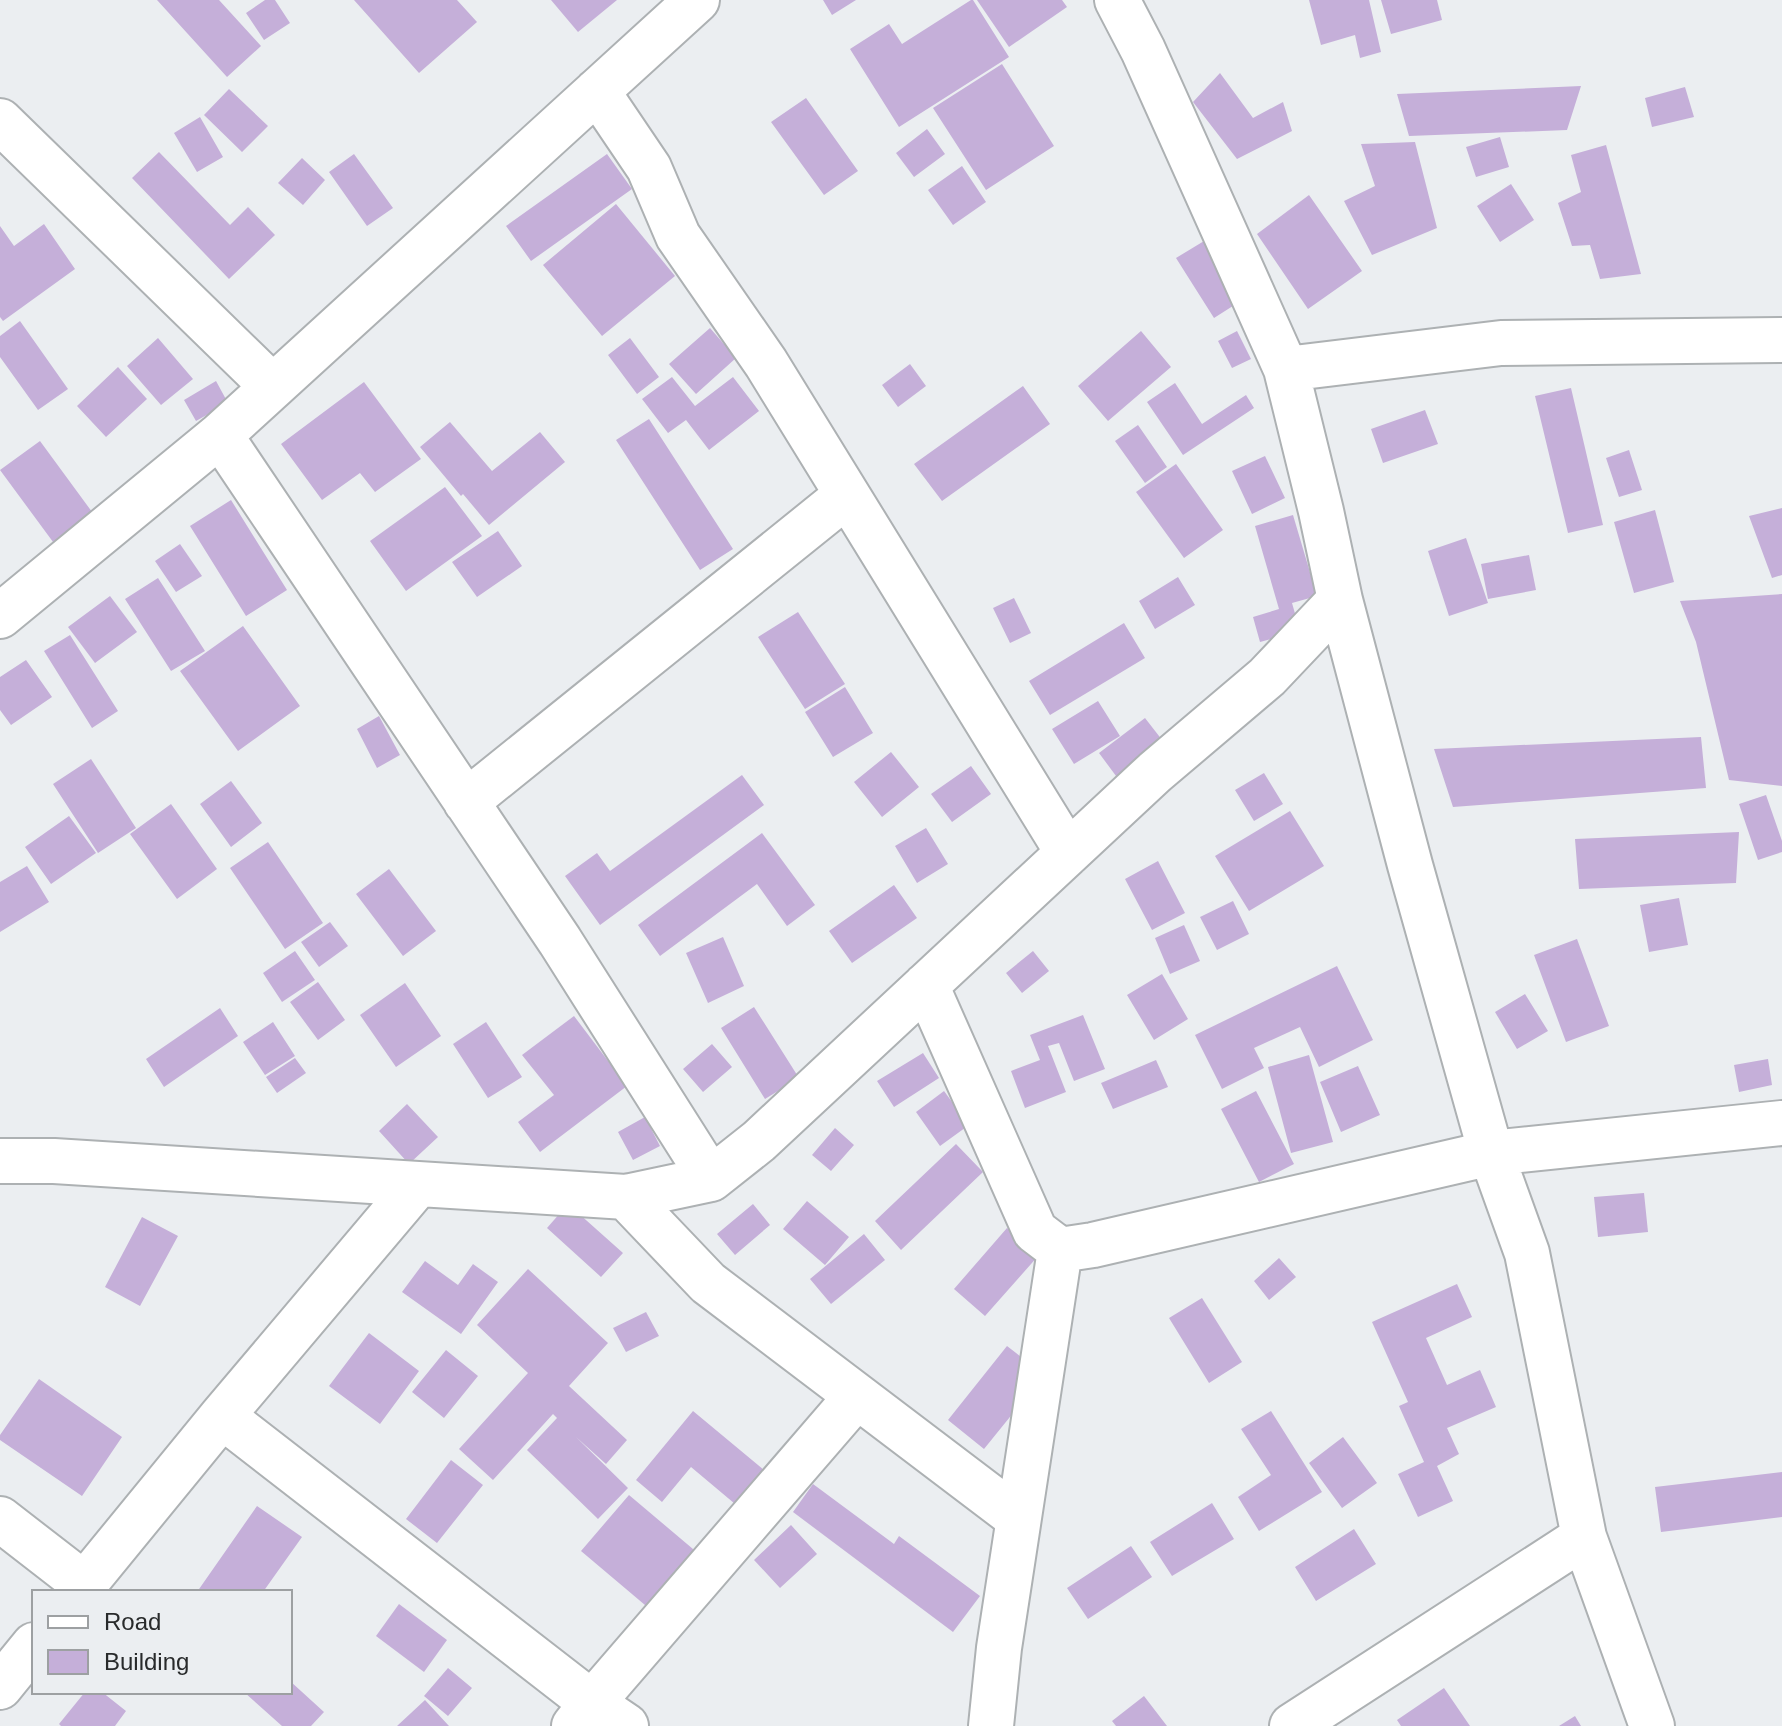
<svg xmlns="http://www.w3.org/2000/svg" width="1782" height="1726" font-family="Helvetica,sans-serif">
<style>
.building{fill:#c5afd9}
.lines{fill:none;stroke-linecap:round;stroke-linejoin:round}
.minor-casing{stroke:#adb1b3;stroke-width:48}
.minor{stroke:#fff;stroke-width:44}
</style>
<rect width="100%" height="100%" fill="#ebeef1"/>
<path class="building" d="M157,0H219L261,46L227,77Z
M265,0H275L290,23L264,40L246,13Z
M354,0H457L477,22L419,73Z
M551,0H617L578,32Z
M823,0H856L832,15Z
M971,0H973L1009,57L899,127L850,49L889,24L902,44Z
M977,0H1062L1067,7L1009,47Z
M1309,0H1369L1381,52L1360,58L1355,35L1321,45Z
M1381,0H1437L1442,20L1391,34Z
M1002,64L1054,146L986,190L933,108Z
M1220,73L1253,118L1283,102L1292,131L1237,159L1193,102Z
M1581,86L1567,130L1409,136L1397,94Z
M1685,87L1694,117L1652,127L1645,98Z
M229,89L268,126L242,152L204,115Z
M806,98L858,171L824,195L771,122Z
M200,117L223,157L197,172L174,133Z
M927,129L945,154L914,177L896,153Z
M1500,137L1509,167L1476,177L1466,147Z
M1415,142L1437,228L1372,255L1344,201L1375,186L1361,144Z
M1606,145L1641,274L1600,279L1590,245L1572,246L1558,203L1581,192L1571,155Z
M159,152L230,225L248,207L275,235L229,279L132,178Z
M354,154L393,208L367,226L329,172Z
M607,154L632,189L531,261L506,226Z
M302,158L325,180L303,205L278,183Z
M962,166L986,202L953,225L928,190Z
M1511,184L1534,220L1500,242L1477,206Z
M1309,195L1362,271L1308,309L1257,234Z
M616,204L675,276L602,336L543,265Z
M44,224L75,269L3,321L0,317V226L14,246Z
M1209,238L1247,297L1214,318L1176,258Z
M20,321L68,389L38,410L0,357V336Z
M710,328L736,358L696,394L669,364Z
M1141,331L1171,367L1108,421L1078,386Z
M1237,331L1251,359L1232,368L1218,341Z
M158,338L193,379L161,405L127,366Z
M630,338L659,377L637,394L608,355Z
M910,364L926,386L898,407L882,385Z
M118,367L147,399L106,437L77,406Z
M672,377L695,406L733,377L759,411L709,450L686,420L668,433L642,399Z
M216,381L228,403L196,421L184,400Z
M364,382L421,459L375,492L360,473L322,500L281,444Z
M1175,383L1202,424L1246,395L1254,408L1183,455L1147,402Z
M1023,386L1050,424L942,501L914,464Z
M1571,388L1603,525L1568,533L1535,396Z
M1425,410L1438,444L1383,463L1371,429Z
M649,419L733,549L700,570L616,440Z
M450,422L492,471L540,432L565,462L489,525L463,494L461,496L420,447Z
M1138,425L1167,467L1145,483L1115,441Z
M40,441L95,516L56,546L0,470Z
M1629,450L1642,490L1619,497L1606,458Z
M1265,456L1285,498L1252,514L1232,471Z
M1176,464L1223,530L1184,558L1136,492Z
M445,487L482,536L406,591L370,541Z
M231,500L287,590L246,616L190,526Z
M1782,508V575L1772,578L1749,516Z
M1655,510L1674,582L1634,593L1614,522Z
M1293,515L1317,596L1292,603L1300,631L1260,642L1253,617L1279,609L1255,526Z
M498,531L522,566L477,597L452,562Z
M1466,538L1488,603L1449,616L1428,551Z
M180,544L202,576L176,592L155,561Z
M1529,555L1536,590L1488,599L1481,564Z
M1178,577L1195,605L1155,629L1139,601Z
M158,578L205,651L171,671L125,599Z
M1782,594V786L1729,780L1696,642L1680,601Z
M110,596L137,632L95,663L68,627Z
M1014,598L1031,633L1010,643L993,608Z
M798,612L845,684L805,709L758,637Z
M1124,623L1145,658L1050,715L1029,681Z
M243,626L300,706L238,751L180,671Z
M70,635L118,711L92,728L44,651Z
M26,660L52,697L11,725L0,710V677Z
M845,687L873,733L833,757L805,712Z
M1098,701L1120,736L1074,764L1052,729Z
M379,716L400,755L377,768L357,729Z
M1145,718L1166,745L1119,780L1099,753Z
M1701,737L1706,788L1453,807L1434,749Z
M891,752L919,787L882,817L854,782Z
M91,759L136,828L98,853L53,784Z
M971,766L991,794L952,822L931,794Z
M1264,773L1283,804L1254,821L1235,790Z
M742,775L764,805L600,925L565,876L597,853L610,871Z
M231,781L262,823L231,847L200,804Z
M1766,795L1782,841V852L1758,860L1739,804Z
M171,804L217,869L177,899L130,834Z
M1290,811L1324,866L1249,911L1215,856Z
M69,816L96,853L51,884L25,847Z
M926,828L948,864L917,883L895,846Z
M1739,832L1736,883L1579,889L1575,839Z
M762,833L815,905L787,926L757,884L660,956L638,925Z
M268,842L323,923L285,949L230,868Z
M1158,861L1185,913L1152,930L1125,879Z
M27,866L49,902L0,932V882Z
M389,869L436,931L403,956L356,894Z
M894,885L917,918L852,963L829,931Z
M1679,898L1688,945L1649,952L1640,905Z
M1233,901L1249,934L1217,950L1200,917Z
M330,922L348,946L319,967L301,942Z
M1184,925L1200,961L1170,974L1155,938Z
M723,937L744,986L708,1003L686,953Z
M1577,939L1609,1026L1566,1042L1534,955Z
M295,951L315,980L282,1002L263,973Z
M1033,951L1049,971L1022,993L1006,973Z
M1337,966L1373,1040L1319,1067L1300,1027L1254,1048L1264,1068L1222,1089L1195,1035Z
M1162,974L1188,1019L1154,1040L1127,995Z
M318,982L345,1020L318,1040L290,1002Z
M405,983L441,1036L396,1067L360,1015Z
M1525,994L1548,1031L1517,1049L1495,1012Z
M754,1007L799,1078L765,1099L721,1028Z
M220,1008L238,1036L164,1087L146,1059Z
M1083,1015L1105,1069L1074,1081L1059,1043L1048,1046L1066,1092L1025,1108L1011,1071L1040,1060L1030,1035Z
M574,1016L627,1086L540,1152L518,1122L554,1095L522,1055Z
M273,1022L295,1056L265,1075L243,1042Z
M486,1022L522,1077L488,1098L453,1044Z
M712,1044L732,1067L703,1092L683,1069Z
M923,1053L939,1078L894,1107L877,1081Z
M1309,1055L1333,1142L1291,1153L1268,1067Z
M295,1058L306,1073L277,1093L266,1077Z
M1768,1059L1772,1085L1739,1092L1734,1065Z
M1156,1060L1168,1087L1113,1109L1101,1083Z
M1358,1066L1380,1115L1341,1132L1320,1082Z
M944,1091L969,1125L940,1146L916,1112Z
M1256,1091L1294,1164L1259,1182L1221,1109Z
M407,1104L438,1137L409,1164L379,1131Z
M645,1117L660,1146L633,1160L618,1132Z
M835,1128L854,1145L831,1171L812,1155Z
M956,1144L983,1172L901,1250L875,1221Z
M1644,1193L1648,1232L1598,1237L1594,1197Z
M807,1201L849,1237L825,1265L783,1229Z
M568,1204L623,1253L601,1277L547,1228Z
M753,1204L770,1225L735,1255L717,1234Z
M142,1217L178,1236L140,1306L105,1287Z
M1007,1228L1039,1255L985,1316L954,1289Z
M864,1234L885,1260L831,1304L810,1279Z
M1279,1258L1296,1277L1269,1300L1254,1281Z
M425,1261L458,1285L473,1264L498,1282L461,1334L402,1292Z
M528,1269L608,1343L569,1386L627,1440L606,1464L576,1437L628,1488L598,1519L527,1450L557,1418L553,1414L493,1480L459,1449L528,1373L477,1325Z
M1457,1284L1472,1317L1426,1338L1447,1385L1480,1370L1496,1407L1447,1428L1459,1454L1437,1466L1453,1501L1418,1517L1398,1474L1424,1462L1399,1406L1408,1402L1372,1322Z
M1202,1298L1242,1362L1209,1383L1169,1318Z
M646,1312L659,1336L626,1352L613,1328Z
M369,1333L419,1371L380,1424L329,1386Z
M1007,1346L1044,1375L984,1449L948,1420Z
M446,1350L478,1376L444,1418L412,1392Z
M39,1379L122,1437L82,1496L0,1440V1435Z
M693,1411L776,1480L747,1514L691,1467L662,1502L636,1480Z
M1271,1411L1322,1492L1259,1531L1238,1497L1271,1475L1241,1429Z
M1343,1437L1377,1483L1342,1508L1309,1463Z
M451,1460L483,1485L437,1543L406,1519Z
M1782,1472V1517L1661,1532L1655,1487Z
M813,1484L894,1544L899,1536L980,1596L953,1632L793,1512Z
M629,1495L706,1560L658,1616L581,1551Z
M1212,1503L1234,1539L1172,1576L1150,1542Z
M257,1506L302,1537L263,1592H197Z
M791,1525L817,1554L780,1588L754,1560Z
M1354,1529L1376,1564L1316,1601L1295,1567Z
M1131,1546L1152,1577L1088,1619L1067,1588Z
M399,1604L447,1640L424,1672L376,1636Z
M448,1668L472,1688L448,1716L424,1696Z
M290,1681L324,1712L311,1726H282L244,1692H290Z
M1444,1688L1470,1726H1401L1397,1720Z
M85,1692H102L126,1711L115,1726H61L59,1724Z
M1144,1696L1167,1726H1116L1112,1721Z
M425,1700L449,1726H397Z
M1575,1716L1581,1726H1559Z"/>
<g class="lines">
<defs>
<path id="minor" d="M1117,0L1143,50L1286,369L1321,511L1340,600L1410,865L1491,1153L1527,1253L1584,1537L1652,1726
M597,91L649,168L678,236L766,363L1068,853
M0,121L272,386
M1286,369L1501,343L1782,340
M220,435L560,941L711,1179
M0,616L220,435L697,0
M466,802L847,495
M926,985L1035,1231L1060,1250L1093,1245L1491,1153L1782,1123
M0,1161H54L626,1197L711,1179L759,1141L1155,772L1267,677L1340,600
M626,1197L708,1283L1018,1518
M222,1416L592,1703L626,1726
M0,1519L84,1584
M78,1592L222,1416L418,1184
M0,1687L34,1645
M574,1726L592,1703L857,1396
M991,1726L999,1648L1060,1250
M1292,1726L1584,1537"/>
</defs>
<use href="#minor" class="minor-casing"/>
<use href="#minor" class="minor"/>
</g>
<rect x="32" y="1590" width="260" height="104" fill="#ebeef1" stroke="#9da0a2" stroke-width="2"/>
<rect x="48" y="1616" width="40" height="12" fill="#ffffff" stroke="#9da0a2" stroke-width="2"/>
<text x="104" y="1630" font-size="24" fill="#282a2b">Road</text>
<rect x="48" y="1650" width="40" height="24" fill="#c5afd9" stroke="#9da0a2" stroke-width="2"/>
<text x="104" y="1670" font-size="24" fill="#282a2b">Building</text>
</svg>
